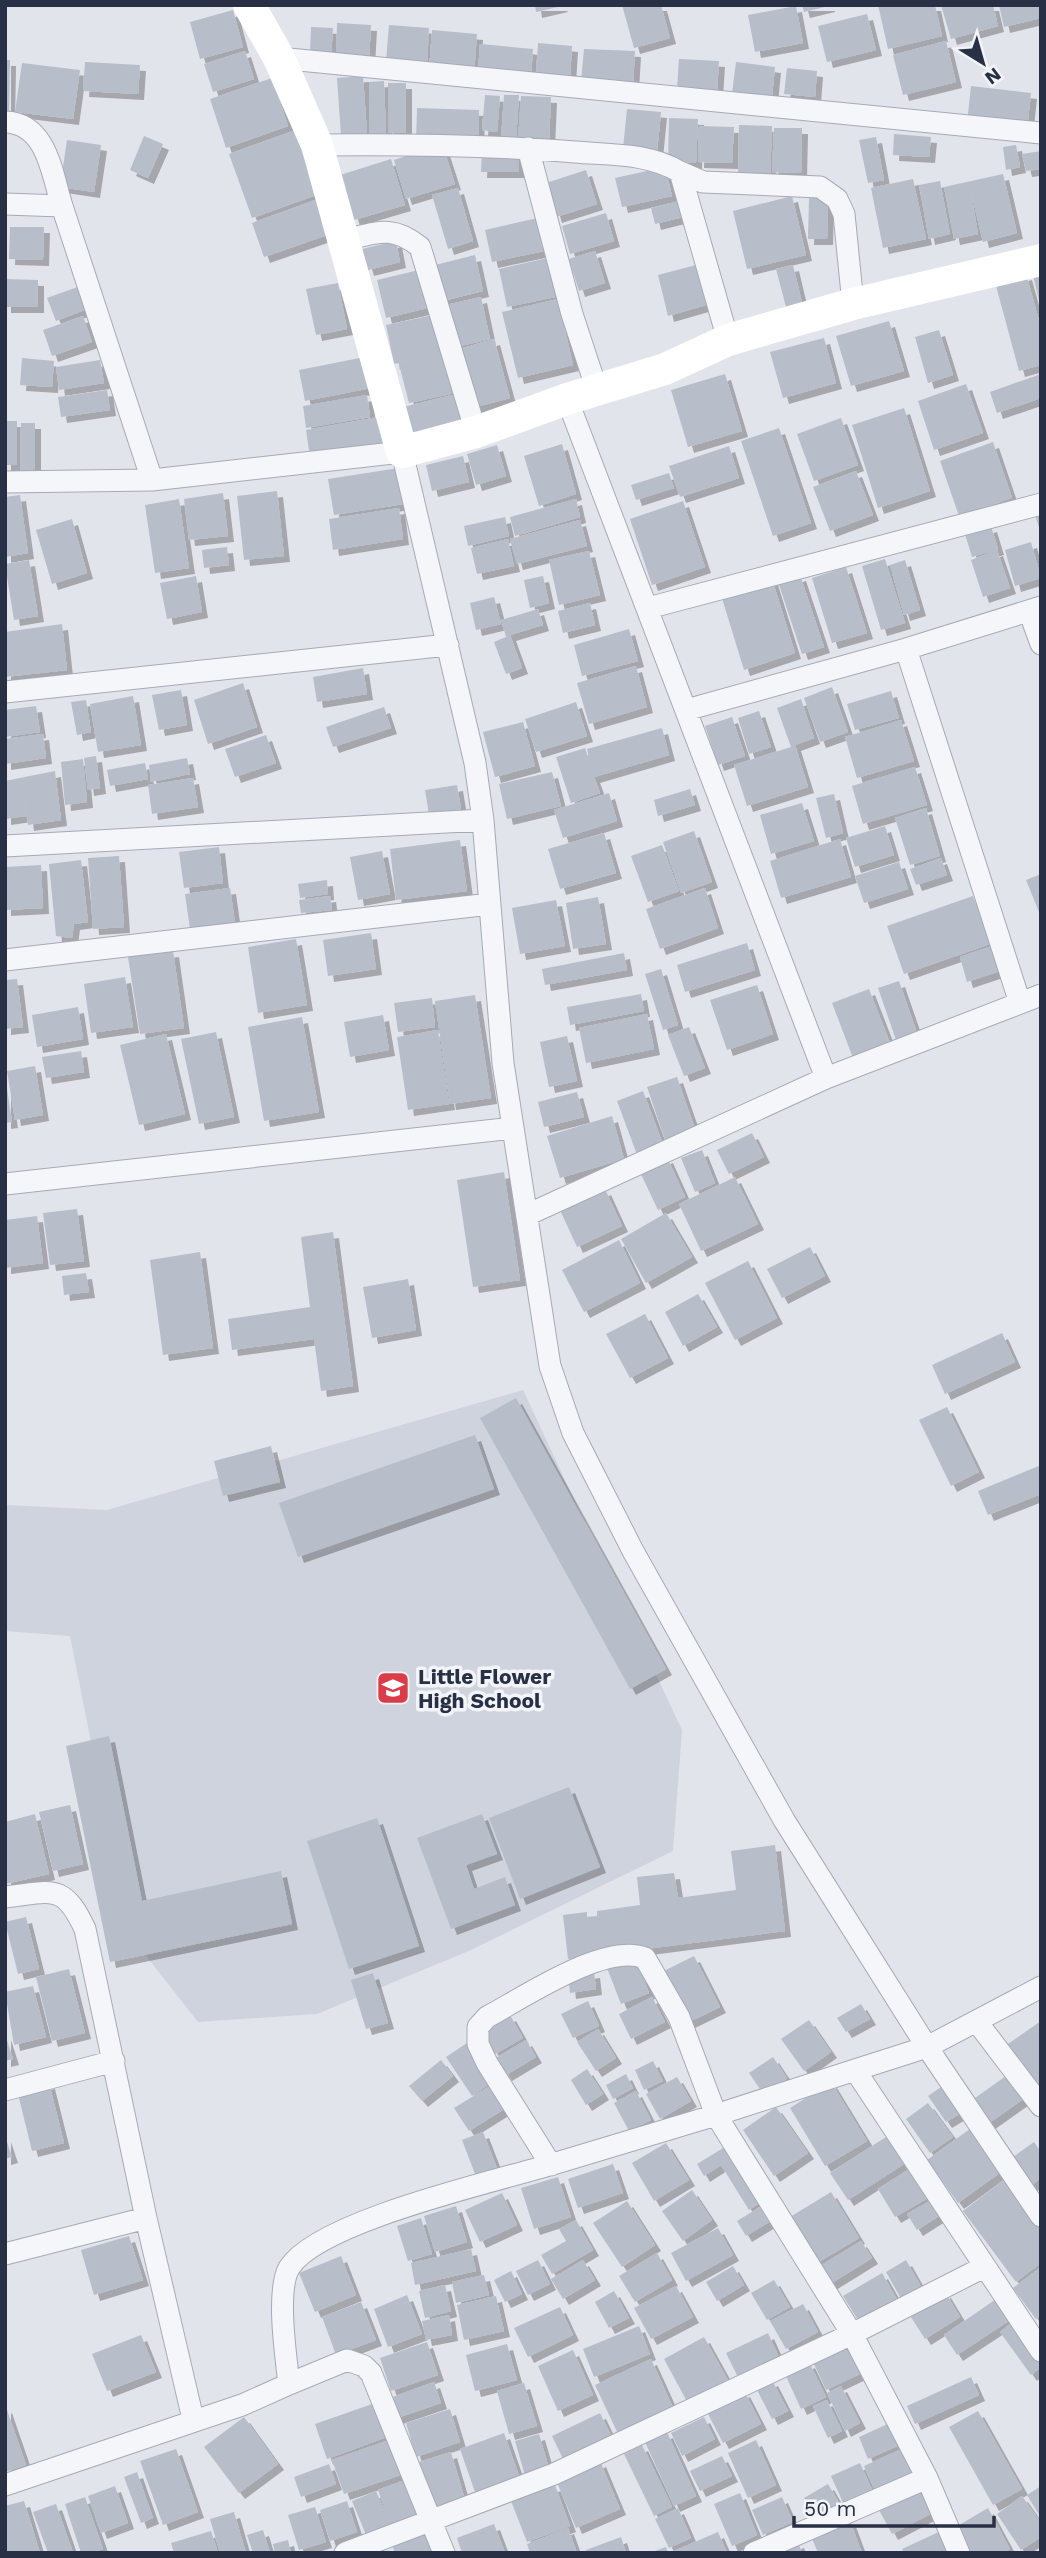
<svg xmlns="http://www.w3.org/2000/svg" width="1046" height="2558" font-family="'Work Sans',sans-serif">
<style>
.built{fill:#cfd3dd}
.building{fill:#b8bdca;filter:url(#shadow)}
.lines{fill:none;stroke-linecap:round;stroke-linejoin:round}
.street-casing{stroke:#a6aab6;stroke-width:23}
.street{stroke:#f5f6f9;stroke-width:21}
.secondary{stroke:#fff;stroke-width:32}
.labels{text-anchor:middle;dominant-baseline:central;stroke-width:7;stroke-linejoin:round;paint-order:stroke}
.poi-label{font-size:21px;font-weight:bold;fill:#283045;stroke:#f2f4f8;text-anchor:start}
</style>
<defs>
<filter id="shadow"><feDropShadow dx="6" dy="6" stdDeviation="0" flood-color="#0004"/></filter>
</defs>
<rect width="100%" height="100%" fill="#e2e4eb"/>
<path class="built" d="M523,1390L682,1730L673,1851L471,1950L317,2014L198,2022L129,1934L70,1636L5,1631V1505L107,1510Z"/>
<path class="building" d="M535,5H561L562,6L536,12Z
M622,5H661L670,38L634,48Z
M802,5H829V6L804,12Z
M878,5H935L942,36L888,49Z
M941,5H993L998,26L951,39Z
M999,5H1041V18L1004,27Z
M796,6L803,43L755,52L748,15Z
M233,10L243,47L200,59L190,22Z
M867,14L876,50L827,62L818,26Z
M337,23L371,25L369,59L336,57Z
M389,25L429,28L427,64L386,61Z
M311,27L333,28L331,56L310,55Z
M432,30L477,34L474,74L429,71Z
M946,41L956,82L903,95L893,55Z
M538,43L572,46L570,78L536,75Z
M480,44L533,49L531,76L478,72Z
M584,49L635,51L633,85L581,81Z
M245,51L254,79L213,92L204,64Z
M679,59L719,61L717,91L677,89Z
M5,60H10L9,118H5Z
M85,62L140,65L138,94L83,91Z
M736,62L775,67L772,97L732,93Z
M22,63L80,70L73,119L15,112Z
M787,68L817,71L815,97L784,94Z
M363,76L367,134L341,136L337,78Z
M272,78L288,126L226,148L210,99Z
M384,81L386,134L370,135L369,82Z
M388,83H406V133H388Z
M971,86L1031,93L1027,129L967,123Z
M485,95L500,96L497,132L482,130Z
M504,95H519L516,141L501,140Z
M521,96L551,97L549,142L518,141Z
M417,108L479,110L478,143L416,142Z
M627,109L661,112L657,152L623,148Z
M669,118L698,119L696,163L668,162Z
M739,125L772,126L770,178L738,177Z
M699,126L734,127L732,163L698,162Z
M774,128H802L801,173L772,172Z
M299,129L322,193L252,218L229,154Z
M894,134L931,137L929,157L893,155Z
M144,136L163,144L148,178L130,170Z
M876,137L884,180L868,183L859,140Z
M67,140L101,145L94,192L60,187Z
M442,144L455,184L406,199L394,160Z
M1016,145L1020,167L1006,170L1003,147Z
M482,150L519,151V172H481Z
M1041,151V169L1026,171L1022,154Z
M391,159L405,205L354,220L340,175Z
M665,167L672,196L622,207L615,178Z
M586,170L597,204L556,217L546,183Z
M1003,174L1017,233L983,242L970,187L978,234L954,239L944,187Z
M913,179L926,239L883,248L871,188Z
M940,181L950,234L929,239L919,185Z
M458,188L473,241L448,249L432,195Z
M792,196L806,255L747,269L733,211Z
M809,197H828L827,239H808Z
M321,198L333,233L264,257L252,223Z
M683,200L687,216L655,224L651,208Z
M606,213L614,241L570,254L562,226Z
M542,217L549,250L492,262L485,230Z
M10,227H44L43,260L9,259Z
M396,241L400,262L368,270L362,249Z
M595,251L605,283L579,291L569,259Z
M475,255L483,291L439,302L431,266Z
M552,257L560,296L507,307L499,269Z
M696,265L706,305L668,316L658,275Z
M793,265L803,307L787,311L776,269Z
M423,269L432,307L386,318L377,280Z
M1041,269V305H1040L1032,271Z
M1026,274L1041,328V365L1019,371L995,282Z
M5,279L38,280V307H5Z
M338,283L347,329L316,335L306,289Z
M83,285L92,307L56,321L47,298Z
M481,297L490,339L456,347L446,305Z
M558,299L573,365L518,378L502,312Z
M438,314L459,392L409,403L399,364L417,359L394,364L386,325Z
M83,316L92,342L52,356L43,330Z
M889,321L904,371L851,386L836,336Z
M939,330L953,375L928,383L915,337Z
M824,338L836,383L783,398L770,352Z
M494,339L510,398L472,408L456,350Z
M370,356L376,387L305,401L299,370Z
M22,358L54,361L52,387L20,385Z
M100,360L104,383L59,390L56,367Z
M725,374L742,431L688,447L671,390Z
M1041,374V398L997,413L990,392Z
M966,384L983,433L934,450L918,401Z
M107,390L110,410L61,417L58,397Z
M457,394L465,427L411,441L403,407Z
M367,395L370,417L306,428L303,406Z
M904,408L930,491L878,508L852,425Z
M379,417L384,445L310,457L306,430Z
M841,418L858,465L814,481L797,434Z
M5,421H17V465H5Z
M21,423H35V478H20Z
M779,428L811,523L773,536L741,441Z
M993,442L1012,498L959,516L940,461Z
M562,444L576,494L539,506L524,456Z
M497,445L506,476L476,485L467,454Z
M729,446L739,478L680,497L669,466Z
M463,456L469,482L432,491L426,465Z
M399,468L404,504L334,515L328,479Z
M856,471L873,515L830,531L813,487Z
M669,473L674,488L636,500L631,485Z
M277,491L284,556L244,560L237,496Z
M223,493L228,536L189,540L184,499Z
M20,495L28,553L5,557V497Z
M179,499L189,568L155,573L145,505Z
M576,499L580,517L515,536L510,517Z
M683,501L705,567L652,585L630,519Z
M399,508L403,539L333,550L329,519Z
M1041,509V531H1040L1034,511Z
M505,517L509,536L468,546L464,526Z
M72,519L87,573L52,584L36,530Z
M580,520L587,546L517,564L510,539Z
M991,526L998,549L972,557L965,534Z
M508,539L514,566L477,574L471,548Z
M1031,542L1041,578L1015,586L1005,550Z
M227,547L229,565L204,568L202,550Z
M997,550L1010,588L983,597L971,560Z
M589,551L600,595L559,605L549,560Z
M885,559L905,623L881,630L862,566Z
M29,560L38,616L14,620L5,564Z
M905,560L920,610L904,615L890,565Z
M846,567L867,633L832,643L812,578Z
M800,575L824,647L802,654L778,582Z
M196,576L202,612L167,619L160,583Z
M543,576L549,603L530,608L524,580Z
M772,579L795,653L744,670L721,595Z
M494,597L501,624L476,630L470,603Z
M590,603L595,625L563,633L558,611Z
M538,609L543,625L510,635L522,668L506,674L494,642L506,637L501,620Z
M62,624L67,670L5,677V632Z
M629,629L638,661L582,676L574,645Z
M636,666L647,707L589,724L577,683Z
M363,668L367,694L317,702L313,677Z
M243,683L257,727L208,744L194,700Z
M832,687L848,732L820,742L804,698Z
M181,690L187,725L159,730L152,695Z
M891,691L899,718L855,730L847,704Z
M133,696L141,745L98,752L90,704Z
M801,699L814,738L795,745L808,787L747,806L734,765L791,747L777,708Z
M86,700L91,732L77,735L71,702Z
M576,702L587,736L536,752L525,719Z
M36,706L40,732L5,737V710Z
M384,707L391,728L333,747L326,727Z
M759,711L771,747L749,754L738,718Z
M732,717L745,756L718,765L705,726Z
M901,720L914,761L857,778L845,737Z
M523,722L535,766L495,777L483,732Z
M662,728L669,755L594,777L600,793L571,803L556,757L585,748L592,770L587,749Z
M43,734L46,758L5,764V739Z
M266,735L276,763L235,777L225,749Z
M96,756L100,788L88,790L84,758Z
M187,758L190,774L151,782L149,765Z
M83,759L87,802L65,805L61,762Z
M145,763L148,779L110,786L107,770Z
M915,767L927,805L863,824L852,786Z
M55,771L61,820L28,825L22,781L26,816L5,819V781Z
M552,772L561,806L507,819L499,784Z
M193,778L198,807L152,814L148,785Z
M457,785L461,809L429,815L425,790Z
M690,789L695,805L658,816L654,800Z
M609,793L617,821L563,838L554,810Z
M834,794L843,833L826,838L816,798Z
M802,803L814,841L771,854L760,815Z
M926,808L940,856L910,865L895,818Z
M885,826L894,855L855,867L846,838Z
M694,831L712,882L681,893L663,842Z
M604,833L616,873L560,889L548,849Z
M840,839L851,877L781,898L770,861Z
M460,840L467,891L396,900L390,849Z
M662,845L679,891L648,902L631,856Z
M219,847L223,883L184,888L179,852Z
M382,851L390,894L358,900L350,857Z
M119,856L124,927L93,929L88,858Z
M941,858L947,875L916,885L910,869Z
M81,860L88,922L74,924L72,938L56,936L49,864Z
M899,862L908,889L864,903L855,876Z
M41,865L43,908L5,910V867Z
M1041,874V917L1026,880Z
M327,880L328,894L300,898L298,884Z
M230,888L235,923L190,929L185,894Z
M705,888L718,928L660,949L646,909Z
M330,896L332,910L301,913L299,900Z
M973,896L990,944L904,974L887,926Z
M598,897L606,944L573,949L566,903Z
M556,900L565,946L520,954L512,908Z
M371,933L376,969L328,976L323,940Z
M296,939L307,1005L258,1013L248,947Z
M747,943L755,970L685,992L677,965Z
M992,946L1000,971L967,982L960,957Z
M173,951L184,1028L140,1034L128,957Z
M624,953L627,970L545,985L542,969Z
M661,969L678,1025L663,1030L645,974Z
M125,977L133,1027L91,1033L84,984Z
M17,979L23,1027L5,1029V980Z
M899,981L918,1036L897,1043L878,988Z
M757,985L773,1034L727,1050L710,1000Z
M869,989L890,1043L853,1058L832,1003Z
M641,994L644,1011L570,1025L567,1007Z
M475,995L491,1098L450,1104L435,1001Z
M432,998L435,1027L398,1032L394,1003Z
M78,1007L83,1039L37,1047L32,1015Z
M647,1014L654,1049L586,1063L579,1028Z
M383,1015L389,1050L350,1057L344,1022Z
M302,1017L319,1112L264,1121L248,1027Z
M689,1027L705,1068L684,1076L668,1035Z
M438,1030L449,1104L408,1110L397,1037Z
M216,1032L234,1117L199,1124L181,1039Z
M166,1034L185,1114L139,1125L120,1045Z
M567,1036L577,1081L549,1087L540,1042Z
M81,1051L84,1072L46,1078L42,1057Z
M35,1066L43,1115L15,1120L7,1071Z
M677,1077L697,1135L667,1146L647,1087Z
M7,1088L12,1122L5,1123V1089Z
M643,1091L665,1150L639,1160L617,1101Z
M577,1092L584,1117L544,1127L538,1102Z
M612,1116L624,1159L560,1178L547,1136Z
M752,1133L764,1157L729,1174L717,1150Z
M702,1150L715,1183L695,1192L681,1158Z
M667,1157L685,1197L658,1210L639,1170Z
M504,1172L520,1280L473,1287L457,1180Z
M735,1177L758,1224L701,1251L679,1204Z
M605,1189L622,1226L577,1247L560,1210Z
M77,1209L84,1261L50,1265L43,1213Z
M666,1213L692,1257L646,1283L621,1239Z
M37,1216L43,1263L5,1268V1220Z
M333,1232L353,1386L321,1391L314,1339L232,1350L228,1319L310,1307L301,1237Z
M619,1240L640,1283L584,1312L562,1270Z
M810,1247L825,1276L782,1298L767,1269Z
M200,1252L213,1348L163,1355L150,1260Z
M748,1261L777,1318L735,1340L705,1283Z
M86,1273L89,1292L64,1295L62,1276Z
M408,1279L416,1330L372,1338L363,1287Z
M698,1294L717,1327L683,1346L665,1312Z
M645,1314L668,1358L630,1378L606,1334Z
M1002,1333L1015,1362L945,1394L932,1365Z
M516,1398L666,1669L630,1689L480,1418Z
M947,1407L979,1472L951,1486L919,1420Z
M475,1435L494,1489L298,1557L279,1503Z
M271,1446L280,1482L223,1496L214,1461Z
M1041,1465V1494L988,1515L978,1491Z
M109,1736L142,1901L281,1871L292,1924L110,1962L66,1746Z
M569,1787L600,1867L520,1899L489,1818Z
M70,1805L83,1864L53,1871L39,1812Z
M35,1814L49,1874L5,1884V1822Z
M482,1814L497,1854L466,1865L474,1889L505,1877L515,1905L451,1929L417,1838Z
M377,1818L419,1946L349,1969L307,1841Z
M775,1845L785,1931L568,1959L563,1915L587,1912V1917L597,1916V1911L640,1905L637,1877L674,1873L678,1898L736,1890L731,1851Z
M26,1917L39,1969L18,1974L5,1922Z
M694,1956L720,2007L687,2023L662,1972Z
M635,1957L649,1993L621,2004L607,1968Z
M69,1969L85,2033L52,2041L36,1977Z
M594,1972L596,1989L570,1993L568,1976Z
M373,1973L388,2023L366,2029L351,1980Z
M33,1986L46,2037L14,2045L5,1992Z
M652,1997L665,2022L631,2039L619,2014Z
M588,2001L599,2026L573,2038L561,2014Z
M861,2004L870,2019L846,2032L837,2018Z
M510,2015L523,2038L495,2054L482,2032Z
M809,2020L831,2052L804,2071L781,2039Z
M1041,2021V2102L1002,2048Z
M598,2029L616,2058L596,2071L577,2042Z
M5,2034L13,2059L5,2061Z
M526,2040L536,2057L506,2075L496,2058Z
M467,2043L493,2081L472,2096L446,2057Z
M773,2057L787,2078L764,2095L749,2073Z
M441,2060L453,2076L422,2101L409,2086Z
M653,2061L663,2081L644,2090L635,2070Z
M587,2069L603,2094L586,2105L571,2080Z
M1013,2071L1029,2095L985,2126L968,2103Z
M626,2074L633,2088L613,2099L606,2085Z
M677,2077L691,2101L660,2119L646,2094Z
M831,2082L867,2141L825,2166L790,2108Z
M49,2083L64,2143L32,2151L17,2090Z
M495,2083L509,2106L469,2131L454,2108Z
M947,2083L966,2110L946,2122L928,2096Z
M636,2091L651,2120L629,2131L614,2103Z
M928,2103L953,2137L930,2153L906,2119Z
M776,2107L808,2153L774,2176L743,2130Z
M974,2126L1005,2169L958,2203L927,2160Z
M483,2132L498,2171L477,2179L462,2140Z
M5,2136L12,2157L5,2159Z
M886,2137L904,2164L848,2200L830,2173Z
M1034,2142L1041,2152V2178L1025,2190L1006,2162Z
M666,2143L689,2180L654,2201L632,2163Z
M728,2145L762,2201L749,2210L721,2165L704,2176L697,2164Z
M613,2164L623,2193L578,2208L568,2179Z
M911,2168L928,2198L895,2217L878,2189Z
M558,2177L571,2217L534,2229L521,2188Z
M1005,2179L1041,2226V2263L1016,2282L963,2211Z
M692,2190L712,2220L683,2241L662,2211Z
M831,2192L859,2238L817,2263L790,2217Z
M502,2193L517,2225L480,2242L465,2210Z
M627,2201L655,2245L622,2267L593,2223Z
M930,2201L939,2216L917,2230L907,2214Z
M456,2206L467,2242L435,2252L424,2216Z
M760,2207L769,2222L746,2236L737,2221Z
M421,2218L432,2254L408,2261L397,2226Z
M576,2220L593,2250L552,2274L541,2255L566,2241L559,2229Z
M718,2228L733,2255L686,2281L671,2253Z
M129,2236L143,2280L94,2295L81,2250Z
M861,2241L872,2258L830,2284L820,2266Z
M471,2249L476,2271L415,2285L411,2263Z
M657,2253L672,2280L635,2302L619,2276Z
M341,2256L356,2295L315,2312L299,2273Z
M538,2260L550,2284L528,2295L516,2271Z
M583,2260L595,2280L563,2299L551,2279Z
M906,2260L924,2292L904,2304L886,2272Z
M733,2266L744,2285L717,2301L706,2282Z
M1041,2267V2315L1036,2319L1013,2288Z
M511,2271L522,2294L505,2302L494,2280Z
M882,2273L899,2303L861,2325L843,2296Z
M484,2275L489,2295L456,2303L452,2282Z
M774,2280L790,2307L767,2320L751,2293Z
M445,2285L451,2311L425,2318L419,2291Z
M676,2286L693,2317L651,2339L634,2308Z
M614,2291L629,2318L609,2328L595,2302Z
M945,2292L960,2317L925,2339L909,2314Z
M407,2295L422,2334L388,2347L374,2309Z
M496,2296L504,2331L464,2340L457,2305Z
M999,2297L1013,2318L957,2355L944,2335Z
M361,2302L376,2340L336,2355L322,2317Z
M803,2304L818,2332L786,2349L770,2321Z
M560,2307L573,2335L528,2357L514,2328Z
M449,2315L452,2335L426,2340L422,2321Z
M1015,2320L1041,2355V2367L1031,2375L1000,2332Z
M639,2326L650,2354L594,2377L583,2349Z
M768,2333L781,2362L740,2381L726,2353Z
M141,2335L156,2372L107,2391L92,2354Z
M704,2337L730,2384L690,2407L664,2359Z
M427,2342L438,2375L391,2391L380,2358Z
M507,2344L517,2380L475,2391L466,2355Z
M853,2344L866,2371L826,2390L813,2362Z
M573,2350L593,2395L558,2411L538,2366Z
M651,2359L674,2410L619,2436L595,2385Z
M809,2362L826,2397L801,2409L785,2374Z
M971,2377L979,2395L915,2424L907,2406Z
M772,2380L788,2411L772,2419L756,2388Z
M434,2382L441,2403L397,2418L390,2398Z
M524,2383L537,2426L509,2434L497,2391Z
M841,2386L860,2423L845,2431L827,2393Z
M744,2391L761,2424L723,2443L706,2410Z
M827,2400L842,2431L828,2438L813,2406Z
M375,2403L387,2437L327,2459L315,2424Z
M6,2407L26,2465L5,2472V2408Z
M450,2409L460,2442L416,2457L406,2423Z
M978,2411L1022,2489L993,2505L949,2427Z
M600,2413L612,2438L564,2461L552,2436Z
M244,2417L278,2464L239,2493L204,2447Z
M704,2417L715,2439L682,2456L671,2433Z
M892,2422L902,2444L868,2459L859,2437Z
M667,2432L696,2496L674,2506L645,2442Z
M504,2433L520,2479L476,2495L460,2449Z
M539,2434L550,2472L526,2479L515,2441Z
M395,2438L407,2473L344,2494L332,2460Z
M756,2440L776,2485L748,2498L728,2453Z
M642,2445L672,2507L654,2516L624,2454Z
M904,2448L916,2475L876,2493L864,2466Z
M176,2449L198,2512L163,2525L140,2461Z
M451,2452L465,2500L431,2510L416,2463Z
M722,2456L732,2476L700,2491L690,2471Z
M600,2461L620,2509L576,2528L556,2480Z
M860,2463L874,2494L845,2507L831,2476Z
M329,2464L336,2484L301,2497L294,2477Z
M137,2472L153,2518L141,2523L124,2477Z
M410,2478L425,2520L369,2542L352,2501L376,2491L390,2524L378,2490Z
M828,2484L842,2508L817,2522L804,2498Z
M555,2485L570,2526L527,2542L511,2501Z
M923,2485L936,2511L892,2534L878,2508Z
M115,2486L128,2523L101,2533L88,2496Z
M1041,2486V2518L1027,2495Z
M740,2493L757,2535L732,2546L714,2504Z
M1022,2496L1041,2523V2537L1021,2550L997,2514Z
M85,2497L103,2549L91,2553H81L65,2504Z
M782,2497L793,2522L763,2535L752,2510Z
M24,2501L40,2553H5V2506Z
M347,2501L357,2532L330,2541L320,2510Z
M56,2504L73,2553H48L33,2512Z
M315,2507L326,2542L299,2550L288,2515Z
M678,2508L691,2538L669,2548L655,2519Z
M988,2508L1010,2549L1003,2553H968L954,2528Z
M234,2512L246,2553H220L210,2519Z
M850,2521L862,2553H818L811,2536Z
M494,2524L505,2553H462L457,2538Z
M568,2528L577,2553H530L527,2544Z
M263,2530L270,2553H253L247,2535Z
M943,2530L953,2553H904L902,2549Z
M211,2531L218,2553H174L171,2543Z
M718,2532L727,2553H675L674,2551Z
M424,2533L431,2553H395L392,2545Z
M621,2537L626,2553H587L586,2550Z
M288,2540L291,2553H275L273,2544Z
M798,2542L802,2553H773Z
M666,2547L668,2553H652V2552Z"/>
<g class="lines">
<defs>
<path id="street" d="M279,58L1041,133
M5,122C47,123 52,174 62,206
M317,145C404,144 489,145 575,152C611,155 649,153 680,172L728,340
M528,148L572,314L597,390
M680,172L703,182L820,187L837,199L844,214L853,304
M5,204L62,206L152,480L5,482
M344,240C376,233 392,224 420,247L476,432
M152,480L402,452L475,763L483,820L503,1063L550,1366L573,1433L633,1551L784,1820L927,2047L1041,1987
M648,608L1041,504
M1029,611L1041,644
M906,649L1020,1003
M5,692L448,645
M686,710L906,649L1041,607
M5,846L483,820
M5,960L490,904
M826,1078L1041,995
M5,1184L513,1128
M527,1215L826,1078L567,399
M5,1897C52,1892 63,1882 85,1929L146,2218L193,2419
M977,2022L1041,2106
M855,2070L927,2047L1041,2216
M5,2090L114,2061
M5,2254L146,2218
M289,2384L347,2360L364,2366L371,2373L444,2553
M5,2485L242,2405L289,2384C286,2357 276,2291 289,2268C318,2221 497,2181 553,2164C608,2148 662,2131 716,2115L679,2017L645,1958C605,1942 523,1998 487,2017L478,2027V2044L487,2063L551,2165
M345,2553L554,2474L852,2334L984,2267
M754,2553L927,2478
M959,2553L927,2478L852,2334L716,2115L855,2070L1041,2351"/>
</defs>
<use href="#street" class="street-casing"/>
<use href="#street" class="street"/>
<path class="secondary" d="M249,5L279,58L317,145L402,452L476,432L567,399L665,369L728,340L853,304L1041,260"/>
</g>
<defs>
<symbol id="school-square" viewBox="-11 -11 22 22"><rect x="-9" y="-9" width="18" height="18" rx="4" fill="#da3d47" stroke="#f2f4f8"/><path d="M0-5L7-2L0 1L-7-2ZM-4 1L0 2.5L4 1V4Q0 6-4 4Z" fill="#fff"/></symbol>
</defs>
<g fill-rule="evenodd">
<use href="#school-square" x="374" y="1669" width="38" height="38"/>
</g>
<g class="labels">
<g class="poi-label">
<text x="418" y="1676">Little Flower<tspan x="418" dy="24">High School</tspan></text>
</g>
</g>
<rect width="1046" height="2558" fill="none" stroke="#283045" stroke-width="14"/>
<g transform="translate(983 63) rotate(143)" stroke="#f2f4f8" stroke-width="5" paint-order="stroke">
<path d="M0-5L12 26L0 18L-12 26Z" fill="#283045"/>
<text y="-10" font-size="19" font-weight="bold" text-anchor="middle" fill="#283045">N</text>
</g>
<path d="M794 2516v10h200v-10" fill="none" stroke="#283045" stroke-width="3.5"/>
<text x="804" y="2516" font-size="21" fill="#283045" stroke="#f2f4f8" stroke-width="5" paint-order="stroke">50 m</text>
</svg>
